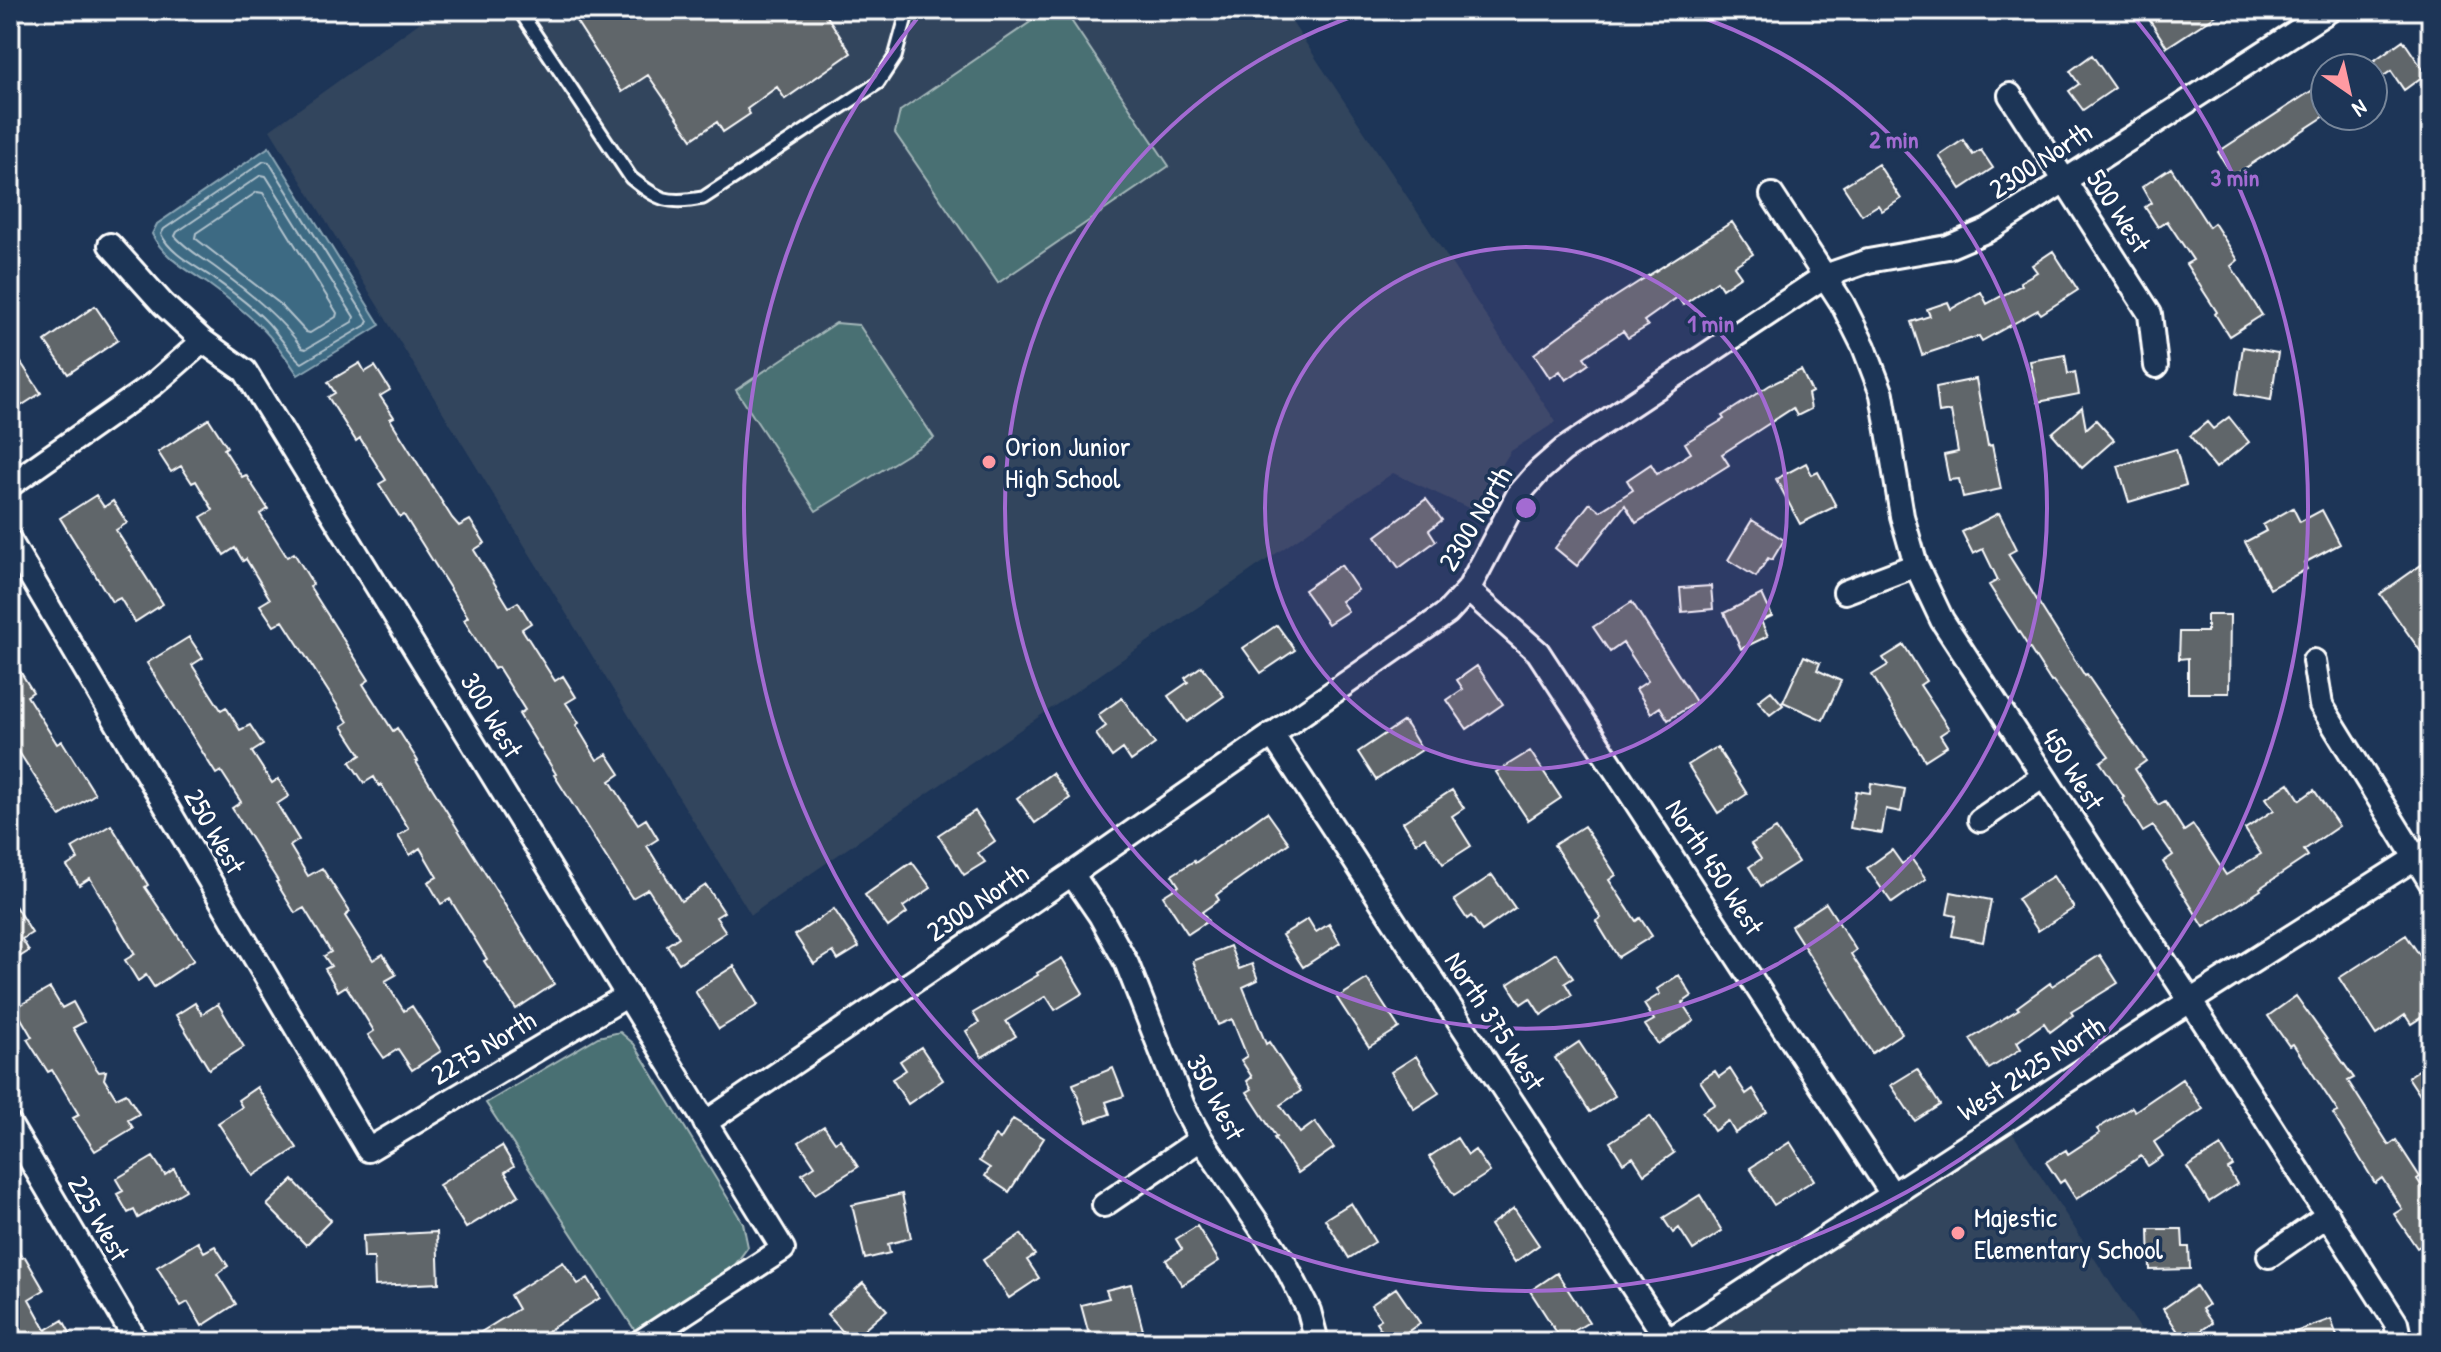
<svg xmlns="http://www.w3.org/2000/svg" width="2441" height="1352" font-family="'Patrick Hand',sans-serif">
<style>
.built{fill:#31445d}
.green{fill:#486f73;stroke:#a4b7b9;stroke-width:2}
.water{fill:#3e6a83;stroke:#8ba6b5;stroke-width:2}
.lines{fill:none;stroke-linecap:round;stroke-linejoin:round}
.shore{stroke:#b2c3cd;stroke-width:2}
.building{fill:#60666b;stroke:#fff;stroke-width:2}
.service-casing{stroke:#fff;stroke-width:17}
.minor-casing{stroke:#fff;stroke-width:28}
.service{stroke:#1d3557;stroke-width:11}
.minor{stroke:#1d3557;stroke-width:22}
.ring{fill:none;stroke:#a36bd2;stroke-width:4}
.poi-dot{fill:#ff9aa2;stroke:#1d3557;stroke-width:3}
.labels{text-anchor:middle;dominant-baseline:central;stroke-width:7;stroke-linejoin:round;paint-order:stroke}
.street-label{font-size:28px;fill:#fff;stroke:#1d3557}
.poi-label{font-size:28px;fill:#fff;stroke:#1d3557;text-anchor:start}
.centre{fill:#a36bd2;stroke:#1d3557;stroke-width:4}
.ring-label{font-size:24px;text-anchor:middle;font-weight:bold;fill:#a36bd2;stroke:#1d3557;stroke-width:7;stroke-linejoin:round;paint-order:stroke}
</style>
<rect width="100%" height="100%" fill="#1d3557"/>
<filter id="ink" filterUnits="userSpaceOnUse"><feTurbulence type="fractalNoise" baseFrequency=".0125" numOctaves="2"/><feDisplacementMap in="SourceGraphic" scale="16" xChannelSelector="R" yChannelSelector="G"/><feConvolveMatrix kernelMatrix="1 2 1 2 8 2 1 2 1" color-interpolation-filters="sRGB"/></filter>
<g filter="url(#ink)">
<path class="built" d="M437,10H1284L1556,422L1511,451L1488,487L1477,512L1393,473L751,915L270,130Z
M2006,1123L2149,1342H1671Z"/>
<path class="green" d="M1048,10H1064L1169,166L998,283L895,133L900,111Z
M836,323L859,325L934,438L816,511L736,390Z
M620,1032L634,1044L743,1223L748,1247L731,1270L636,1332L486,1103L598,1037Z"/>
<path class="water" d="M269,147L380,325L298,375C287,358 275,341 260,326C244,311 225,296 207,283C186,269 163,257 152,234L157,224Z"/>
<g class="lines">
<path class="shore" d="M264,161L269,162L368,321L366,325L302,363C292,356 277,332 266,321C251,305 231,291 213,278C196,266 170,254 161,234L164,229Z
M261,175L266,176L354,317L352,322L306,349L302,348C280,317 250,293 220,271C205,259 188,251 175,236L177,232Z
M257,192L263,193L337,313L336,317L310,333L306,332L279,303L195,238L196,233Z"/>
</g>
<path class="building" d="M569,10H823L851,53L785,99L777,87L747,109L750,114L723,132L717,122L692,139L648,75L622,92Z
M2143,10H2224L2167,47Z
M2403,40L2426,74L2404,90L2391,71L2382,77L2372,62Z
M2092,55L2115,88L2083,110L2069,91L2079,84L2070,71Z
M2325,82V116L2233,176L2218,152Z
M1963,140L1973,155L1981,150L1993,168L1961,189L1939,156Z
M1878,164L1901,199L1882,211L1878,205L1862,215L1843,186Z
M2171,168L2209,227L2214,223L2238,260L2231,266L2262,315L2229,336L2215,314L2217,312L2186,264L2193,260L2167,221L2158,227L2145,207L2151,203L2142,187Z
M1732,222L1753,254L1734,266L1741,276L1722,289L1717,281L1683,305L1678,297L1644,321L1648,326L1628,338L1623,331L1584,357L1589,364L1566,380L1560,371L1550,378L1534,354L1590,313Z
M2053,251L2078,290L2041,314L2038,310L1982,341L1979,336L1922,355L1911,322L1930,316L1927,309L1948,302L1951,309L1981,292L1987,304L2022,285L2020,282L2037,272L2032,265Z
M95,306L118,340L68,374L45,341Z
M10,346L41,393L10,413Z
M2243,347L2278,353L2271,400L2236,394Z
M2065,355L2068,374L2075,372L2079,394L2038,402L2030,361Z
M360,363L365,372L375,366L390,390L380,396L394,417L390,419L452,518L459,526L470,520L485,543L474,550L509,607L518,602L531,623L522,629L555,681L563,676L576,697L566,703L579,723L576,725L597,760L607,754L620,774L610,781L638,824L646,819L658,839L647,846L681,901L706,885L724,912L716,917L726,932L679,963L667,945L679,937L648,889L632,898L554,775L556,774L519,714L525,710L498,667L494,669L464,620L468,617L404,515L400,517L379,484L386,480L360,438L356,441L328,397L335,393L328,382Z
M1801,370L1812,392L1808,394L1811,409L1797,416L1793,408L1722,454L1729,465L1636,523L1625,505L1577,566L1555,548L1590,503L1600,511L1633,490L1627,480L1651,464L1657,474L1691,453L1685,443L1724,419L1722,416L1770,385Z
M1976,379L1988,446L1992,445L2001,489L1963,497L1959,479L1949,480L1944,455L1958,452L1951,411L1939,413L1936,387Z
M2082,407L2086,429L2096,420L2114,440L2082,468L2052,433Z
M2229,417L2249,442L2216,468L2190,436L2207,422L2213,429Z
M209,419L227,447L224,449L242,477L246,475L268,509L260,514L287,557L294,553L313,584L310,587L369,680L363,684L393,731L397,728L418,761L416,762L554,984L516,1009L484,961L487,959L450,899L441,904L428,882L437,877L420,848L410,855L398,836L409,829L381,784L379,786L374,777L364,783L350,762L361,755L342,726L348,722L283,621L274,626L260,605L270,599L246,559L243,561L235,548L224,555L201,517L213,510L196,481L192,483L181,466L171,472L158,452Z
M2176,449L2186,485L2129,502L2118,466Z
M1806,463L1812,475L1818,472L1836,506L1800,524L1776,479Z
M96,495L104,507L113,501L127,523L116,530L163,604L135,622L120,598L112,602L60,518Z
M1426,499L1442,520L1429,530L1436,541L1399,568L1376,536Z
M2293,508L2300,522L2322,510L2340,544L2304,563L2307,569L2270,589L2245,542L2266,531L2263,525Z
M1999,513L2017,549L2008,554L2085,676L2087,675L2146,761L2135,769L2158,805L2165,801L2184,831L2193,825L2226,875L2261,854L2245,829L2274,810L2266,798L2289,783L2300,800L2314,790L2339,826L2304,850L2308,856L2260,888L2261,890L2204,927L2163,862L2173,855L2153,826L2143,832L2122,798L2124,797L2100,762L2109,756L2053,681L2051,682L1989,585L1998,580L1983,549L1973,554L1962,532Z
M1752,520L1784,540L1772,560L1768,558L1756,577L1728,560Z
M2424,563L2431,573V666L2380,594Z
M1341,565L1358,590L1341,601L1348,611L1328,624L1304,590Z
M1711,586L1713,609L1682,612L1680,588Z
M1762,594L1772,616L1761,621L1768,636L1741,649L1724,613Z
M1632,602L1696,702L1668,720L1660,707L1651,713L1636,689L1648,681L1623,643L1610,652L1593,627Z
M2207,615H2230L2229,693H2188V658L2179,659L2180,632H2207Z
M1277,625L1295,650L1261,673L1243,648Z
M189,637L203,658L192,665L221,710L226,707L240,730L250,725L263,745L252,752L272,783L278,779L289,796L277,804L299,840L290,846L308,876L322,868L350,912L345,916L373,960L383,954L396,975L385,981L404,1011L412,1006L441,1051L412,1070L398,1049L384,1058L368,1035L374,1031L346,986L338,991L325,969L331,966L324,956L331,952L304,908L295,913L276,882L278,881L232,808L241,802L221,771L216,774L147,663Z
M1904,645L1926,681L1920,685L1949,729L1940,735L1947,746L1925,760L1872,675L1888,665L1883,658Z
M10,655L33,692L27,696L57,744L62,741L95,794L60,816L10,738Z
M1804,656L1820,663L1817,670L1841,681L1823,720L1783,702Z
M1202,666L1224,696L1187,722L1168,696L1188,682L1185,678Z
M1477,666L1503,704L1467,729L1447,700L1463,689L1457,680Z
M1771,691L1783,705L1770,715L1758,701Z
M1122,698L1155,744L1131,761L1123,749L1112,757L1096,734L1106,726L1098,715Z
M1404,721L1422,750L1376,780L1358,752Z
M1717,747L1747,794L1718,813L1688,765Z
M1530,751L1561,798L1528,820L1496,772Z
M1052,773L1070,798L1035,823L1017,798Z
M1871,783L1905,789L1901,812L1886,809L1882,833L1850,828L1856,791L1870,793Z
M1452,790L1464,808L1452,816L1471,846L1443,864L1425,837L1416,843L1403,822Z
M975,811L995,841L978,853L985,862L964,875L938,835Z
M1267,812L1289,843L1216,895L1219,900L1202,912L1208,921L1188,934L1163,896L1179,886L1172,875L1194,861L1195,863Z
M111,825L148,885L145,887L194,960L154,987L146,975L138,981L125,960L135,954L90,878L79,885L67,866L78,859L72,848Z
M1584,826L1616,875L1609,880L1636,921L1640,918L1652,936L1618,957L1596,921L1601,918L1554,845Z
M1776,829L1798,862L1761,886L1749,867L1761,859L1751,844Z
M1892,850L1902,864L1911,858L1926,879L1892,903L1867,868Z
M912,862L931,888L903,907L907,913L888,927L865,895Z
M1492,875L1515,908L1482,931L1471,916L1467,919L1454,900Z
M2053,876L2074,908L2038,931L2017,899Z
M1951,892L1991,900L1983,942L1952,936L1956,916L1947,914Z
M10,898L32,933L22,939L29,951L10,963Z
M1826,903L1856,950L1851,954L1902,1033L1872,1053L1791,926Z
M834,909L859,947L838,960L833,952L814,964L795,935Z
M1308,919L1316,932L1329,924L1340,943L1303,967L1282,935Z
M2406,935L2431,972V991L2422,998L2431,1011L2411,1024L2405,1015L2376,1035L2339,978Z
M1230,946L1239,969L1252,964L1258,980L1243,987L1266,1044L1269,1042L1301,1091L1280,1105L1300,1133L1315,1122L1334,1148L1298,1173L1274,1138L1276,1137L1247,1092L1252,1089L1247,1081L1252,1077L1241,1060L1247,1056L1232,1019L1218,1025L1193,961Z
M1556,953L1573,978L1565,983L1572,995L1541,1015L1530,998L1521,1004L1508,984Z
M2100,955L2118,983L2071,1012L2073,1015L2050,1032L2044,1023L2017,1042L2021,1049L1989,1069L1970,1039L2019,1009L2017,1007L2050,983L2052,986Z
M1062,958L1083,993L1055,1010L1046,996L1006,1021L1016,1036L982,1057L966,1031L979,1023L973,1013L1038,975L1037,973Z
M734,966L758,1005L719,1029L695,991Z
M1679,975L1692,996L1682,1003L1694,1021L1658,1044L1645,1025L1654,1020L1644,1004L1660,994L1657,989Z
M1367,979L1399,1028L1369,1047L1337,998Z
M50,988L62,1008L73,1002L84,1022L73,1028L96,1068L99,1072L106,1071L104,1079L116,1098L126,1093L139,1114L128,1120L133,1128L95,1151L73,1118L79,1115L52,1070L48,1072L27,1039L32,1037L15,1008Z
M2296,996L2354,1078L2348,1081L2389,1145L2396,1140L2420,1177L2417,1179L2431,1199V1239L2417,1248L2394,1214L2402,1209L2382,1178L2375,1183L2333,1114L2338,1112L2293,1044L2289,1046L2268,1016Z
M195,1003L202,1014L218,1004L244,1047L209,1069L176,1015Z
M1579,1042L1615,1096L1590,1112L1555,1058Z
M921,1047L943,1080L908,1104L892,1079L906,1070L900,1061Z
M1416,1056L1439,1093L1414,1109L1391,1072Z
M2431,1062V1112L2408,1077Z
M1113,1068L1124,1096L1106,1102L1110,1114L1087,1122L1073,1084Z
M1730,1069L1746,1094L1753,1089L1767,1112L1735,1133L1728,1121L1714,1131L1702,1112L1715,1104L1700,1081L1715,1071L1719,1077Z
M1917,1069L1940,1105L1915,1121L1891,1085Z
M2182,1079L2203,1109L2154,1142L2163,1156L2148,1166L2141,1156L2076,1199L2064,1180L2060,1183L2046,1162L2066,1150L2068,1154L2100,1133L2097,1129L2132,1107L2135,1111Z
M257,1087L297,1148L253,1176L218,1123L242,1107L238,1100Z
M1650,1116L1674,1153L1644,1174L1633,1157L1623,1163L1610,1142Z
M1013,1119L1044,1138L1009,1192L985,1176L990,1168L979,1161L995,1136L1000,1140Z
M824,1126L835,1142L840,1139L858,1167L815,1194L802,1174L815,1166L799,1142Z
M1457,1138L1468,1155L1475,1150L1490,1172L1454,1195L1429,1157Z
M1790,1142L1814,1180L1774,1205L1750,1168Z
M502,1146L514,1166L505,1172L519,1195L466,1228L439,1185Z
M2221,1146L2233,1166L2228,1169L2237,1184L2209,1202L2187,1167Z
M153,1157L165,1175L174,1169L186,1190L138,1218L134,1210L128,1213L117,1194L123,1191L116,1179Z
M293,1180L331,1220L306,1245L267,1205Z
M902,1194L911,1238L888,1244L890,1253L865,1259L852,1205Z
M1700,1195L1722,1231L1693,1250L1679,1228L1673,1233L1663,1218Z
M1351,1203L1375,1242L1349,1258L1325,1219Z
M1514,1208L1539,1245L1515,1262L1490,1225Z
M1197,1226L1219,1261L1182,1285L1166,1260L1182,1249L1176,1239Z
M2149,1229H2182L2183,1247H2189L2190,1269L2150,1270Z
M437,1232L439,1283L375,1286L374,1258H364L363,1236Z
M1021,1234L1035,1255L1027,1260L1039,1278L1009,1298L983,1260Z
M10,1238L22,1258L25,1257L44,1290L29,1299L46,1330L63,1320L75,1342H25L10,1314Z
M198,1242L204,1252L215,1246L228,1266L217,1274L236,1304L202,1326L188,1302L181,1306L157,1267Z
M563,1262L578,1284L588,1278L600,1298L530,1342H465L518,1309L510,1295Z
M1557,1273L1589,1322L1561,1339L1530,1291Z
M863,1283L887,1310L851,1341L827,1314Z
M1131,1284L1146,1342H1125L1124,1336L1101,1342H1091L1081,1305L1109,1298L1106,1290Z
M2196,1286L2208,1305L2202,1309L2212,1323L2185,1342L2163,1309Z
M1396,1288L1420,1323L1393,1342H1389L1376,1322L1381,1319L1371,1305Z
M2331,1319L2339,1342H2273V1340Z"/>
<g class="lines">
<defs>
<path id="service" d="M519,10L631,178C660,201 667,204 703,198L878,83L895,57L908,10"/>
<path id="minor" d="M2010,95L2150,314L2156,366
M1772,195L1842,303L1864,347L1882,394L1902,516L1916,565L1942,620L2206,1025L2396,1323L2400,1342
M110,245L163,304L203,341L245,371L783,1249L640,1342
M10,485L155,383L203,341
M10,541L368,1150L628,995
M1468,590L1538,652L1892,1194
M1845,592L1916,565
M2314,661L2321,705L2431,883
M1272,734L1668,1341
M1980,820L2042,777
M1072,874L1100,915L1127,964L1183,1106L1201,1139L1285,1264L1309,1311L1317,1342
M705,1123L1072,874L1447,613L1468,590L1518,495L1539,471L1563,450L1825,276L1868,261L1948,247L1988,230L2330,10
M10,1125L137,1342
M1104,1205L1201,1139
M2269,1256L2328,1215
M1666,1342L2168,1015L2431,848"/>
</defs>
<use href="#service" class="service-casing"/>
<use href="#minor" class="minor-casing"/>
<use href="#service" class="service"/>
<use href="#minor" class="minor"/>
</g>
</g>
<circle cx="1526" cy="508" r="261" fill="#a36bd2" fill-opacity=".12"/>
<g class="ring">
<circle cx="1526" cy="508" r="261"/>
<path d="M1683 11A521 521 0 1 1 1369 11"/>
<path d="M2129 11A782 782 0 1 1 923 11"/>
</g>
<g class="poi-dot">
<circle cx="989" cy="462" r="8"/>
<circle cx="1958" cy="1233" r="8"/>
</g>
<g class="labels">
<g class="street-label">
<text transform="translate(2040 160) rotate(-33)">2300 North</text>
<text transform="translate(2119 211) rotate(57)">500 West</text>
<text transform="translate(1475 518) rotate(-59)">2300 North</text>
<text transform="translate(492 715) rotate(59)">300 West</text>
<text transform="translate(2073 769) rotate(57)">450 West</text>
<text transform="translate(215 831) rotate(60)">250 West</text>
<text transform="translate(1715 867) rotate(57)">North 450 West</text>
<text transform="translate(977 902) rotate(-34)">2300 North</text>
<text transform="translate(1495 1021) rotate(57)">North 375 West</text>
<text transform="translate(483 1047) rotate(-31)">2275 North</text>
<text transform="translate(2031 1068) rotate(-33)">West 2425 North</text>
<text transform="translate(1216 1097) rotate(62)">350 West</text>
<text transform="translate(99 1218) rotate(60)">225 West</text>
</g>
<g class="poi-label">
<text x="1005" y="446">Orion Junior<tspan x="1005" dy="32">High School</tspan></text>
<text x="1974" y="1217">Majestic<tspan x="1974" dy="32">Elementary School</tspan></text>
</g>
</g>
<circle cx="1526" cy="508" r="12" class="centre"/>
<g class="ring-label">
<text x="1894" y="148">2 min</text>
<text x="2235" y="186">3 min</text>
<text x="1711" y="332">1 min</text>
</g>
<rect width="2441" height="1352" fill="none" stroke="#1d3557" stroke-width="40"/>
<rect x="20" y="20" width="2401" height="1312" fill="none" stroke="#fff" stroke-width="3" filter="url(#ink)"/>
<g transform="translate(2349 92) rotate(146)"><circle r="38" fill="#1d3557" stroke="#77869a" stroke-width="2"/>
<path d="M0-6L14 30L0 20L-14 30Z" fill="#ff9aa2"/>
<text y="-12" font-size="22" font-weight="bold" text-anchor="middle" fill="#ffffff">N</text>
</g>
</svg>
